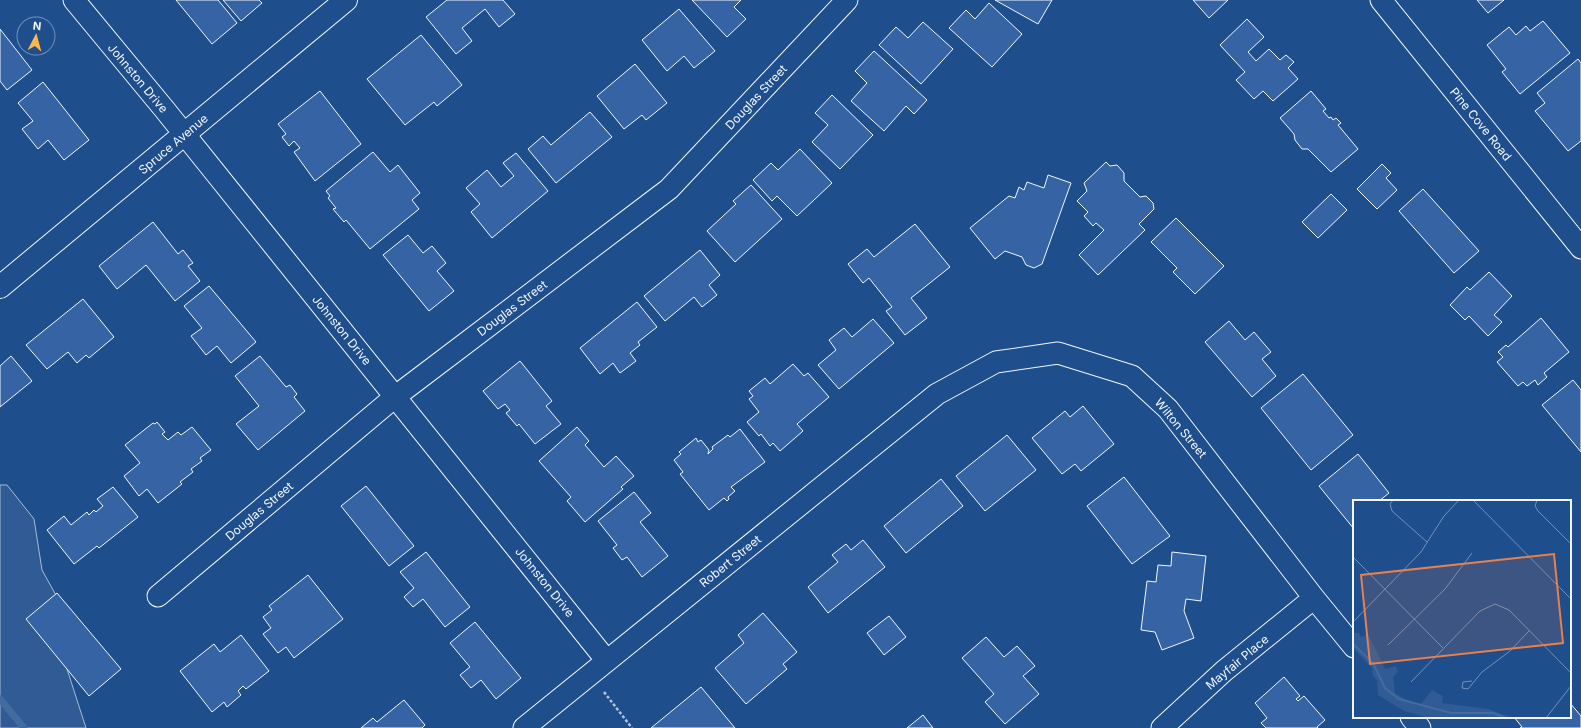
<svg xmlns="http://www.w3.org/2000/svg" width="1581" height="728" font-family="Inter,sans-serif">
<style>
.built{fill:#305b95;stroke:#a8bbd7}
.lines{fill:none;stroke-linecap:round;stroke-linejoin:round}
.stream{stroke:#446ba0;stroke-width:7}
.building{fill:#3563a3;stroke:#f2f6ff}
.street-casing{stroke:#f2f6ff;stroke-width:23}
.secondary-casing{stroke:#f2f6ff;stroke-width:24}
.path{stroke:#b3c4dc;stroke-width:2.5;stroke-dasharray:3 2;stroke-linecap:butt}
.street{stroke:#1f4e8c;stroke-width:21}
.secondary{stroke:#1f4e8c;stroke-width:22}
.labels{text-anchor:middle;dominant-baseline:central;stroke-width:3;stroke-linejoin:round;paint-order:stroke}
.street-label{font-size:12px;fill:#f2f6ff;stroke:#1f4e8c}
.inset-river{fill:none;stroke:#446ba0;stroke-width:2}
.inset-road{fill:none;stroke:#7391ba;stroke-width:1}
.view{fill:#ea8049;fill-opacity:0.15;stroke:#ea8049;stroke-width:2}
.inset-edge{fill:none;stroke:#f2f6ff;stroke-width:2}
</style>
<rect width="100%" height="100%" fill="#1f4e8c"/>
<path class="built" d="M0,485H7L34,519L42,570L73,626L67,669L86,728H0Z"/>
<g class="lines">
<path class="stream" d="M0,699L24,728"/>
</g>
<path class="building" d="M176,0H218L237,23L212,44Z
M223,0H259L262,3L241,21Z
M447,0H503L515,14L499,27L485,9L462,28L472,41L456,54L426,17Z
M692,0H741L734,7L746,19L727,37Z
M995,0H1052L1038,24Z
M1193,0H1228L1209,18Z
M1477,0H1504L1488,13Z
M989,3L1022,34L992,67L949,28L966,10L975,19Z
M679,9L715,51L694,68L684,56L667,71L642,40Z
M1247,19L1264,37L1248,52L1256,61L1269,49L1280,60L1286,55L1294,62L1288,68L1298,79L1273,101L1263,91L1254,99L1236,80L1245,72L1220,45Z
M1543,21L1570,53L1520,94L1502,72L1506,69L1487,45L1509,27L1516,35L1526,26L1530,31Z
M923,22L953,49L921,84L879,45L896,27L908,38Z
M0,29L32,70L7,90L0,81Z
M421,35L462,85L437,106L434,102L405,125L367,79Z
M874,51L927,100L914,114L906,106L884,131L851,101L867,83L855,71Z
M1578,59L1581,63V141L1568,151L1535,111L1545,103L1537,93Z
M635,64L667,103L646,120L642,115L624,129L597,96Z
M43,82L89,140L64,160L48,140L38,149L22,129L33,121L18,103Z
M320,91L361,144L315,181L294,152L300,148L294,141L289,146L282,137L286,134L278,124Z
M1311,91L1326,109L1323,111L1329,118L1331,117L1333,120L1336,118L1341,123L1338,125L1358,149L1331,172L1308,149H1302L1295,140L1294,134L1280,118Z
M832,95L873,135L840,169L812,142L828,125L815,113Z
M590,112L612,137L556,183L528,149L543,136L551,145Z
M800,149L832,183L797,216L777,196L772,201L753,180L771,163L778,170Z
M373,152L390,172L398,165L420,193L412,200L419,209L370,249L346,220L344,222L333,209L336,208L328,198L330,196L326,191Z
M516,153L548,191L492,238L471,212L480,204L466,188L487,170L501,187L514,176L503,163Z
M1106,162L1110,166L1117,165L1124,173V181L1140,197L1146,196L1153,203L1154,209L1139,224L1145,230L1098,275L1079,255L1104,230L1096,223L1093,226L1084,216L1088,212L1077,201L1087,191L1084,183Z
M1382,164L1391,173L1386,178L1397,190L1377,209L1357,189Z
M1048,175L1071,183L1042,264L1034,268L1026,265L1022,257L1005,251L995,259L970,228L1009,196L1015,198L1019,187L1024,190L1027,182L1044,188Z
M751,185L782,219L735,262L707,231L736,204L733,201Z
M1423,189L1479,251L1454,273L1399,211Z
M1331,194L1347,210L1318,238L1302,222Z
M1176,218L1224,266L1195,294L1173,272L1177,268L1151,242Z
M153,222L178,254L183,250L193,263L188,266L200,281L175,301L146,265L117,289L99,266Z
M915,224L950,267L911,298L927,318L905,335L886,311L892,307L869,278L863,283L848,264L867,249L874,257Z
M408,235L423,253L432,246L446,263L437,271L454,291L429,311L383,255Z
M700,250L720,275L709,285L717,295L702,307L694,297L665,321L644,296Z
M1489,272L1512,296L1494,315L1502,322L1488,336L1469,316L1465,320L1450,305L1467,287L1470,290Z
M209,286L256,342L231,363L217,346L206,355L191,336L202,328L184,306Z
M83,299L114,337L89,358L86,355L77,363L68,352L47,369L26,345Z
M637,302L657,327L638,342L640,345L630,353L636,361L620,373L613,363L600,374L580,348Z
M1541,318L1569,352L1544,373L1547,377L1538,385L1535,380L1527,386L1523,382L1518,386L1497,362L1503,357L1498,352L1506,345L1508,347Z
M873,319L894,343L839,389L818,365L836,350L829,340L844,328L852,337Z
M1229,321L1245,340L1254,332L1271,352L1262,359L1276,376L1252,397L1205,342Z
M11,356L32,381L0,407V366Z
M260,356L286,387L290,385L297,394L294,397L305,411L258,450L236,424L259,406L235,376Z
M520,361L552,401L546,406L561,424L535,444L519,424L517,426L506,413L510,410L505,404L498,409L483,391Z
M793,364L804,376L808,373L829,397L797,424L803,431L780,451L773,443L770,446L761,434L759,436L747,422L759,412L749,399L753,396L749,391L765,378L770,384Z
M1303,374L1353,435L1311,470L1261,408Z
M1573,380L1581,390V452L1542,405Z
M1083,406L1114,444L1081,471L1075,464L1062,474L1032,438L1065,411L1070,417Z
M157,422L165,432L162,434L168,440L178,432L181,435L192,427L211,450L200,458L202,461L191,469L193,472L180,482L182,484L158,503L147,489L139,496L124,476L140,463L125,445L153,423L155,424Z
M577,427L589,441L585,445L604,467L616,456L634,476L621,487L623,489L585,522L567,501L571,497L539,461Z
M740,429L765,462L731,487L735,491L728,497L729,499L727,501L724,498L709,510L680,474L683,472L674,460L681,454L679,452L696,438L698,442L701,440L709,450L708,454L713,449L712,447L728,435L730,437Z
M1007,435L1036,470L985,511L956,476Z
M1358,454L1389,493L1379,501H1354V529L1319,486Z
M1124,477L1170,536L1132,564L1087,506Z
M941,479L963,506L906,553L884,526Z
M366,486L414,546L389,566L341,506Z
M113,487L138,517L99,548L97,546L74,564L47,530L64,516L71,525L87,512L89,515L94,510L96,512L103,506L97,499Z
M634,492L651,513L640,522L668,556L642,577L627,557L622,560L613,548L617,545L598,521Z
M863,540L885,567L828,613L808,587L838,562L832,555L846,544L851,550Z
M426,552L470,607L445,627L423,599L413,607L404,597L414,588L400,572Z
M1172,552L1206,556L1201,601L1186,599L1184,611L1194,638L1162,650L1155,632L1141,630L1147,581L1156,582L1158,565L1171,566Z
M308,575L343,619L294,658L286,647L278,653L263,634L271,628L263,617L272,610L269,606Z
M57,593L121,669L89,696L26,619Z
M763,613L797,652L783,664L787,669L746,704L715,668L744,643L738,635Z
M889,616L906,637L884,655L867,633Z
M475,622L521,678L496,699L481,680L471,688L460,675L470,667L450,643Z
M241,635L269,671L246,689L243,686L238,691L241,695L227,707L224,702L212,712L180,671L214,644L220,652Z
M986,637L1004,657L1017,646L1035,666L1023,676L1039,694L1005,724L985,702L994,694L962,658Z
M1284,677L1300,696L1296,699L1298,701L1304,696L1325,720L1317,727L1318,728H1266L1261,723L1267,718L1255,703Z
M701,687L735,728H651Z
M404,700L425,725L422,728H361L373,718L377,722Z
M1570,703L1581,716V728H1520L1522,727L1514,717H1570Z
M923,715L933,728H907Z"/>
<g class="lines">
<defs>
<path id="street" d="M74,0L165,110L607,661
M1381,0L1581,248
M158,596L396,396L669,189L847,0
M1411,717L1420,728
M524,728L937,394L996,362L1058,353L1132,376L1168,409L1314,598L1354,647
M1162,728L1224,671L1314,598"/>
<path id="secondary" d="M0,287L346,0"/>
</defs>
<use href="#street" class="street-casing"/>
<use href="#secondary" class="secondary-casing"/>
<path class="path" d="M604,692L632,728"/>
<use href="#street" class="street"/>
<use href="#secondary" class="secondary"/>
</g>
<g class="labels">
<g class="street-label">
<text transform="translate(138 78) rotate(50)">Johnston Drive</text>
<text transform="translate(756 97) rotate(-47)">Douglas Street</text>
<text transform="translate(1481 124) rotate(51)">Pine Cove Road</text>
<text transform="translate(173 144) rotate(-40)">Spruce Avenue</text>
<text transform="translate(512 308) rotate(-37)">Douglas Street</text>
<text transform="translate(342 330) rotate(51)">Johnston Drive</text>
<text transform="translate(1181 428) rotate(50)">Wilton Street</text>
<text transform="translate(259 511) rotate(-40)">Douglas Street</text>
<text transform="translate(730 561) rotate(-39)">Robert Street</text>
<text transform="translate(545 582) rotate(51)">Johnston Drive</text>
<text transform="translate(1237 662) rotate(-40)">Mayfair Place</text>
</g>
</g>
<g transform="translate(1353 500)">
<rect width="218" height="218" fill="#1f4e8c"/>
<path d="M0,133H6L8,137L15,134L32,169L43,166L45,172L40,177L42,193L50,198L67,205L79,190L90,196L89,203L135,209L160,218H76L51,211L25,195L24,180L20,176L19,168L0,148Z" fill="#305b95"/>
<path class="inset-river" d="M0,144L20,163L32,188L46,199L98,213H141L152,218"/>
<path class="inset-road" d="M40,0L37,4L39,11L74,42M120,0L218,99M184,0L182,6L185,11L218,44M0,57L90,148M0,122L68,52L91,16L106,0M35,145L92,89L119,53M119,181L110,182L109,188L115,189L129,172L157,151L176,131M58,182L127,111L142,104L156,110L218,173M193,218L218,186"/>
<path class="view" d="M201,54L210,143L17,164L8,75Z"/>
<rect width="218" height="218" class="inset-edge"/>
</g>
<g transform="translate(36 36) rotate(6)"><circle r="19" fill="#1f4e8c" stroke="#7391ba"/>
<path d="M0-3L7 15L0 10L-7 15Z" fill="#ffb74d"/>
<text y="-6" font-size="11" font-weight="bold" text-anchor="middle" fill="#f2f6ff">N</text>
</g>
</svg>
